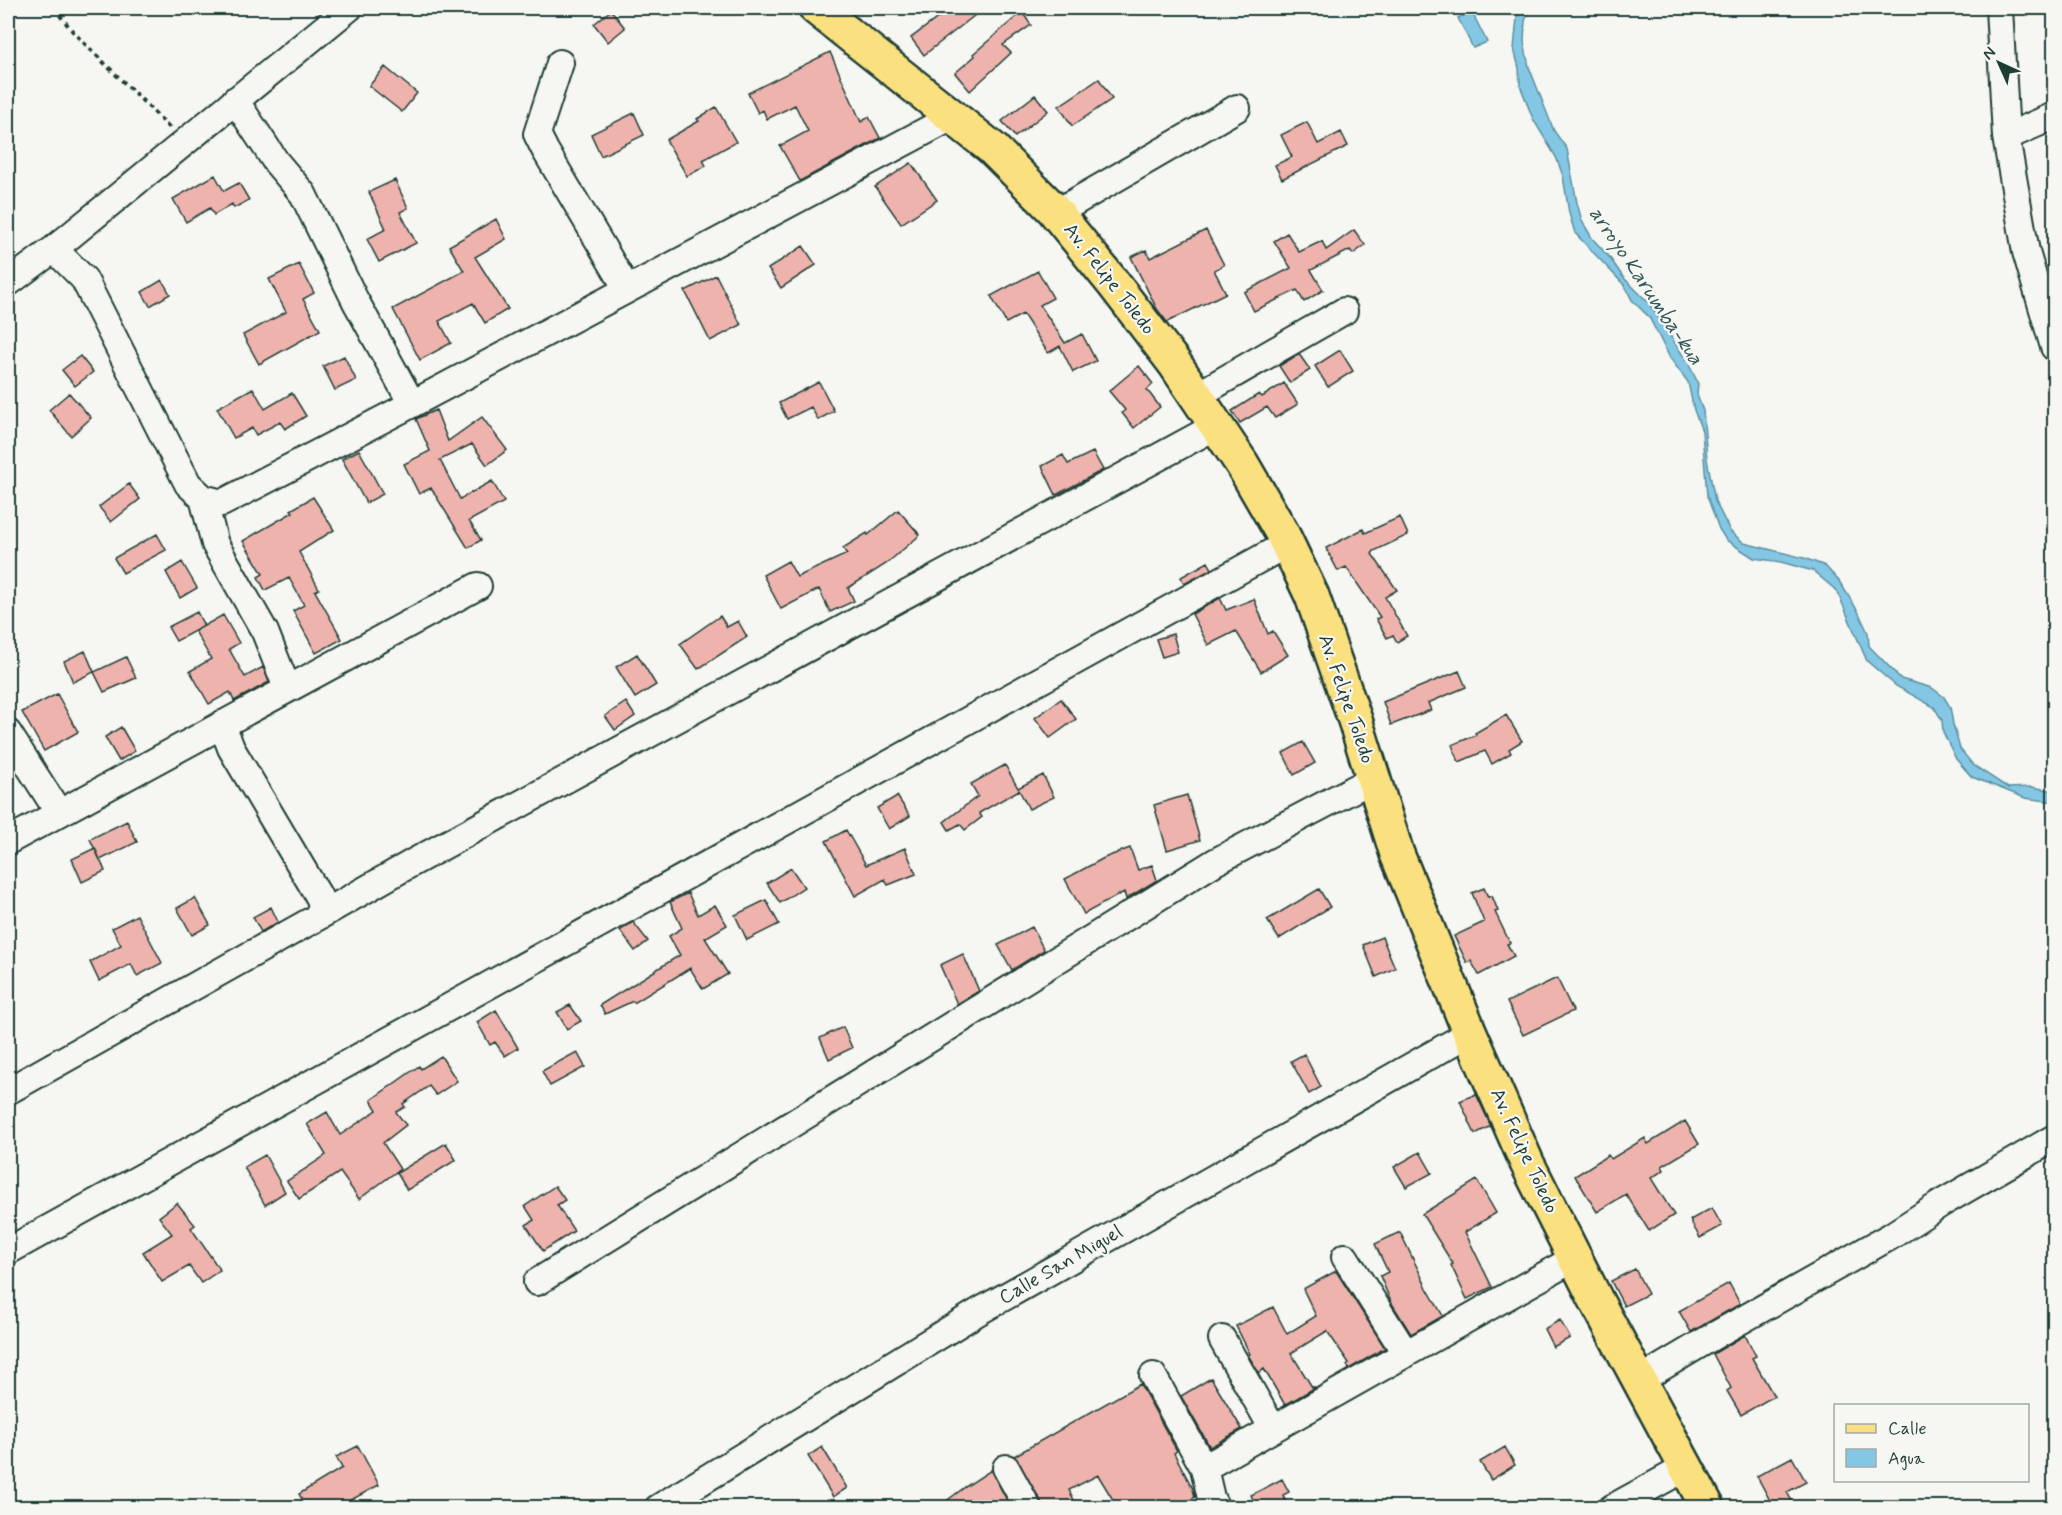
<svg xmlns="http://www.w3.org/2000/svg" width="2062" height="1515" font-family="Mynerve,sans-serif">
<style>
.water{fill:#84c7e5;stroke:#5c909e;stroke-width:1.5}
.building{fill:#efb3ad;stroke:#1f3d34;stroke-width:1.5}
.lines{fill:none;stroke-linecap:round;stroke-linejoin:round}
.minor-casing{stroke:#1f3d34;stroke-width:30}
.major-casing{stroke:#1f3d34;stroke-width:38}
.path{stroke:#1f3d34;stroke-width:4;stroke-dasharray:4.5 4.5;stroke-linecap:butt}
.minor{stroke:#f6f6f2;stroke-width:26}
.major{stroke:#fbe080;stroke-width:33}
.labels{text-anchor:middle;dominant-baseline:central;stroke-width:4.5;stroke-linejoin:round;paint-order:stroke}
.street-label{font-size:20px;fill:#1f3d34;stroke:#f6f6f2}
.water-label{font-size:21px;font-style:italic;fill:#335957;stroke:#f6f6f2}
</style>
<rect width="100%" height="100%" fill="#f6f6f2"/>
<filter id="ink" filterUnits="userSpaceOnUse"><feTurbulence type="fractalNoise" baseFrequency=".0167" numOctaves="2"/><feDisplacementMap in="SourceGraphic" scale="12" xChannelSelector="R" yChannelSelector="G"/><feConvolveMatrix kernelMatrix="1 2 1 2 8 2 1 2 1" color-interpolation-filters="sRGB"/></filter>
<g filter="url(#ink)">
<path class="water" d="M1518,8H1530L1525,21L1524,42L1529,67L1554,131L1567,149L1577,203L1582,221L1592,238L1610,258L1623,277L1649,303L1688,363L1698,383L1697,395L1703,411L1707,459L1715,501L1730,531L1744,543L1804,558L1825,566L1839,581L1858,611L1868,633L1869,646L1901,679L1932,688L1944,697L1950,707L1953,724L1960,749L1973,765L2008,788L2032,787L2054,791V802L2025,798L1972,777L1956,759L1943,732L1942,720L1934,707L1896,686L1867,661L1837,591L1813,571L1781,562L1754,558L1726,540L1719,529L1707,496L1702,431L1694,410L1688,382L1670,358L1649,317L1632,300L1625,286L1575,233L1569,213L1563,176L1556,157L1533,119L1520,85L1519,68L1514,49Z
M1472,12L1487,42L1473,48L1458,18Z"/>
<path class="building" d="M951,8H967L974,16L924,55L911,38Z
M611,10L625,28L608,42L594,24Z
M1022,12L1031,25L1003,45L1011,53L970,91L955,73L975,56L973,54Z
M830,52L861,122L869,117L880,138L800,181L780,146L808,131L795,105L767,119L763,110L758,113L748,93Z
M385,67L417,93L402,112L369,86Z
M1099,79L1112,99L1072,126L1059,106Z
M1035,95L1048,111L1015,137L1002,121Z
M716,107L736,142L703,160L706,166L687,176L666,140L699,121L697,119Z
M634,113L644,135L601,156L591,134Z
M1307,122L1318,144L1341,132L1348,146L1282,179L1275,165L1292,157L1281,135Z
M911,163L937,200L901,224L875,187Z
M215,175L224,191L239,183L249,200L234,208L232,204L214,215L210,208L186,222L173,199Z
M395,180L408,208L400,212L416,243L379,262L367,239L386,229L369,192Z
M496,219L506,239L475,257L508,309L485,323L473,303L439,321L451,343L420,360L393,309L464,271L449,246Z
M1206,230L1224,265L1214,270L1226,293L1167,322L1157,309L1131,257L1146,250L1150,258Z
M1354,230L1365,245L1353,254L1350,250L1311,270L1323,290L1304,302L1297,290L1254,311L1244,292L1291,268L1274,241L1287,233L1299,252L1322,241L1326,250Z
M803,246L816,265L781,288L768,269Z
M299,264L314,293L303,299L320,330L259,364L243,335L286,312L269,279Z
M1038,271L1053,298L1040,305L1065,343L1082,334L1096,361L1073,372L1060,346L1048,353L1023,314L1006,323L991,296Z
M716,275L741,325L710,341L685,291Z
M162,280L170,294L150,306L142,292Z
M1340,350L1353,371L1328,387L1315,366Z
M1299,354L1310,370L1290,383L1279,366Z
M80,356L93,372L75,386L62,370Z
M344,356L356,380L335,390L323,366Z
M1139,366L1153,384L1147,390L1160,407L1134,428L1122,413L1125,410L1109,391Z
M819,382L834,411L818,420L811,407L787,419L779,403Z
M1284,383L1298,404L1275,418L1267,407L1240,423L1232,411L1259,394L1262,397Z
M253,388L265,409L292,393L306,416L285,429L280,422L256,435L252,428L234,438L217,408Z
M69,393L91,418L71,436L49,410Z
M436,410L448,441L482,417L507,450L487,465L472,444L440,460L460,499L492,481L504,502L469,521L481,540L468,548L431,488L419,494L404,464L430,451L416,419Z
M359,450L383,494L366,503L342,459Z
M1093,452L1103,470L1056,495L1042,466L1063,455L1068,464Z
M129,484L140,499L111,522L99,507Z
M313,497L334,530L299,552L319,589L315,591L342,639L316,653L293,611L304,605L289,578L265,590L258,577L263,574L243,541L293,512L291,510Z
M898,510L920,535L886,564L848,588L854,601L830,612L819,589L781,609L763,575L788,561L797,577L847,554L843,548L867,533L868,535Z
M1400,517L1408,535L1374,551L1372,554L1397,590L1385,597L1407,636L1397,642L1393,635L1387,638L1376,619L1380,617L1346,567L1338,571L1326,548L1363,529L1365,533Z
M157,534L166,550L123,573L114,558Z
M182,562L197,588L180,598L166,572Z
M1208,562L1212,569L1184,584L1181,577Z
M1220,598L1226,610L1254,599L1268,634L1273,631L1288,655L1261,672L1236,631L1208,645L1192,614Z
M197,612L204,626L176,641L168,627Z
M223,615L239,643L229,649L245,677L263,667L269,682L234,701L230,692L209,704L190,671L211,659L195,631Z
M720,616L727,627L738,621L747,637L698,669L680,644Z
M1173,634L1178,652L1162,657L1156,639Z
M85,651L94,672L73,682L64,661Z
M637,654L656,685L635,698L616,667Z
M126,657L136,678L104,692L94,672Z
M1459,671L1466,687L1428,703L1431,710L1391,725L1383,702Z
M57,694L78,732L44,751L22,712Z
M1061,699L1076,719L1050,738L1035,718Z
M626,702L635,716L615,730L605,716Z
M1506,715L1522,741L1509,749L1511,753L1492,764L1485,751L1459,762L1452,745L1476,735L1475,733Z
M121,727L135,751L119,761L105,737Z
M1303,742L1315,763L1294,775L1283,753Z
M1005,765L1018,788L1043,775L1054,797L1029,809L1019,790L979,813L982,817L965,830L960,824L949,830L944,822L978,796L971,784Z
M1187,795L1200,840L1167,850L1154,805Z
M897,796L910,816L889,829L877,808Z
M127,821L137,842L100,860L90,839Z
M846,830L866,865L905,848L916,874L888,885L885,879L855,896L826,841Z
M95,848L105,871L82,882L72,859Z
M1130,848L1138,870L1152,865L1157,880L1126,899L1124,892L1084,914L1065,879L1104,858Z
M791,868L804,887L780,903L767,883Z
M1484,888L1488,897L1492,896L1498,911L1495,912L1510,943L1507,944L1514,956L1479,975L1471,961L1467,963L1454,936L1484,922L1472,893Z
M1319,889L1330,907L1279,939L1267,920Z
M688,893L698,915L715,905L727,925L705,938L728,974L703,989L690,968L634,1003L633,1001L605,1014L600,1005L680,955L669,936L682,928L670,902Z
M195,898L210,925L192,935L177,908Z
M766,900L779,924L747,940L735,915Z
M271,907L278,922L261,932L253,917Z
M137,915L162,963L137,976L131,964L99,981L90,962L121,945L112,928Z
M633,922L648,941L635,951L620,931Z
M1032,927L1044,950L1012,970L998,945Z
M1382,937L1395,968L1376,977L1363,945Z
M963,954L979,991L957,1004L940,965Z
M1557,978L1573,1011L1523,1035L1507,1002Z
M570,1005L581,1021L567,1029L557,1012Z
M496,1010L518,1048L505,1056L495,1042L490,1045L477,1022Z
M843,1027L852,1048L829,1059L820,1038Z
M577,1052L585,1067L550,1086L542,1071Z
M1304,1054L1321,1087L1309,1094L1291,1061Z
M441,1056L457,1081L436,1095L429,1086L403,1104L405,1107L396,1112L406,1125L383,1143L400,1169L359,1199L340,1172L299,1199L287,1181L326,1155L307,1124L327,1112L340,1135L377,1110L371,1100L419,1066L421,1069Z
M1476,1094L1491,1126L1475,1134L1460,1101Z
M1685,1121L1699,1144L1662,1166L1664,1170L1651,1178L1674,1215L1649,1231L1626,1194L1597,1212L1575,1176L1608,1155L1611,1159L1645,1138L1648,1144Z
M446,1143L456,1160L407,1190L397,1173Z
M1420,1152L1432,1173L1406,1187L1394,1167Z
M265,1155L285,1192L265,1205L244,1167Z
M1477,1180L1496,1213L1465,1232L1492,1287L1467,1299L1451,1265L1453,1264L1422,1214Z
M555,1186L565,1200L557,1205L574,1231L543,1251L526,1225L534,1220L525,1206Z
M177,1203L195,1225L191,1228L220,1270L201,1283L189,1266L162,1282L143,1252L172,1234L159,1217Z
M1712,1208L1722,1226L1700,1238L1690,1220Z
M1400,1232L1427,1288L1443,1316L1411,1334L1391,1302L1380,1276L1388,1272L1375,1244Z
M1635,1269L1648,1294L1624,1306L1611,1281Z
M1336,1271L1385,1348L1349,1369L1347,1365L1349,1363L1327,1331L1291,1353L1312,1387H1316L1285,1405L1264,1369L1259,1373L1248,1355L1250,1354L1236,1326L1273,1307L1287,1334L1316,1316L1303,1289Z
M1729,1283L1740,1304L1691,1332L1679,1311Z
M1560,1320L1570,1338L1553,1347L1544,1329Z
M1745,1335L1756,1356L1752,1358L1774,1396L1741,1415L1727,1391L1731,1388L1713,1354Z
M1211,1378L1242,1429L1210,1447L1181,1396Z
M1140,1384L1177,1451L1174,1453L1193,1489L1195,1497L1177,1508H1118L1098,1475L1069,1490L1078,1508H1043L1041,1501L1014,1456Z
M358,1446L379,1485L336,1508H307L299,1494L342,1468L336,1457Z
M822,1447L847,1488L833,1497L808,1456Z
M1505,1447L1515,1465L1491,1480L1480,1462Z
M1792,1457L1806,1482L1787,1492L1793,1503L1783,1508H1774L1757,1476Z
M991,1470L1011,1508H937L965,1487Z
M1282,1479L1289,1492L1283,1495L1289,1508H1257L1251,1495Z"/>
<g class="lines">
<defs>
<path id="minor" d="M1999,8L2006,137L2026,252L2054,347
M560,63L537,134L545,150L627,289
M235,100L276,162L303,194L355,300L412,404
M2006,137L2054,116
M1056,213L1237,108
M54,249L84,279L188,484L203,498L222,503L412,404L952,117
M8,283L54,249L349,8
M1196,396L1344,311
M203,498L215,544L265,632L287,688
M8,733L59,813
M8,841L478,586
M316,918L412,863L1216,426
M8,1091L316,918C322,910 323,904 318,895L231,748L222,724
M8,1251L1287,544
M1345,1257L1406,1354
M537,1282L1215,862L1373,779
M1222,1339L1273,1429
M1153,1376L1204,1468L1211,1498L1216,1508
M1640,1380L1717,1334L1891,1236L1942,1203L2054,1138
M1006,1468L1028,1508
M1204,1468L1575,1258
M658,1508L978,1312L1470,1033
M1612,1508L1687,1467"/>
<path id="major" d="M816,8L992,148L1053,209L1113,283L1175,364L1242,464L1282,533L1312,596L1356,723L1397,854L1470,1033L1527,1163L1596,1300L1708,1508"/>
</defs>
<use href="#minor" class="minor-casing"/>
<use href="#major" class="major-casing"/>
<path class="path" d="M54,8L75,34L171,129"/>
<use href="#minor" class="minor"/>
<use href="#major" class="major"/>
</g>
</g>
<g class="labels">
<g class="street-label">
<text transform="translate(1109 279) rotate(52)">Av. Felipe Toledo</text>
<text transform="translate(1346 699) rotate(71)">Av. Felipe Toledo</text>
<text transform="translate(1524 1151) rotate(65)">Av. Felipe Toledo</text>
<text transform="translate(1061 1265) rotate(-30)">Calle San Miguel</text>
</g>
<g class="water-label">
<text transform="translate(1646 286) rotate(56)">arroyo Karumba-kua</text>
</g>
</g>
<rect width="2062" height="1515" fill="none" stroke="#f6f6f2" stroke-width="30"/>
<rect x="15" y="15" width="2032" height="1485" fill="none" stroke="#1f3d34" stroke-width="2" filter="url(#ink)"/>
<rect x="1834" y="1404" width="195" height="78" fill="#f6f6f2" stroke="#a0aca6" stroke-width="1.5"/>
<rect x="1846" y="1424" width="30" height="9" fill="#fbe080" stroke="#a0aca6" stroke-width="1.5"/>
<text x="1888" y="1434" font-size="18" fill="#1f3d34">Calle</text>
<rect x="1846" y="1449" width="30" height="18" fill="#84c7e5" stroke="#a0aca6" stroke-width="1.5"/>
<text x="1888" y="1464" font-size="18" fill="#1f3d34">Agua</text>
<g transform="translate(1999 63) rotate(315)" stroke="#f6f6f2" stroke-width="4.5" paint-order="stroke">
<path d="M0-4.5L10 22L0 15L-10 22Z" fill="#1f3d34"/>
<text y="-9" font-size="16" font-weight="bold" text-anchor="middle" fill="#1f3d34">N</text>
</g>
</svg>
